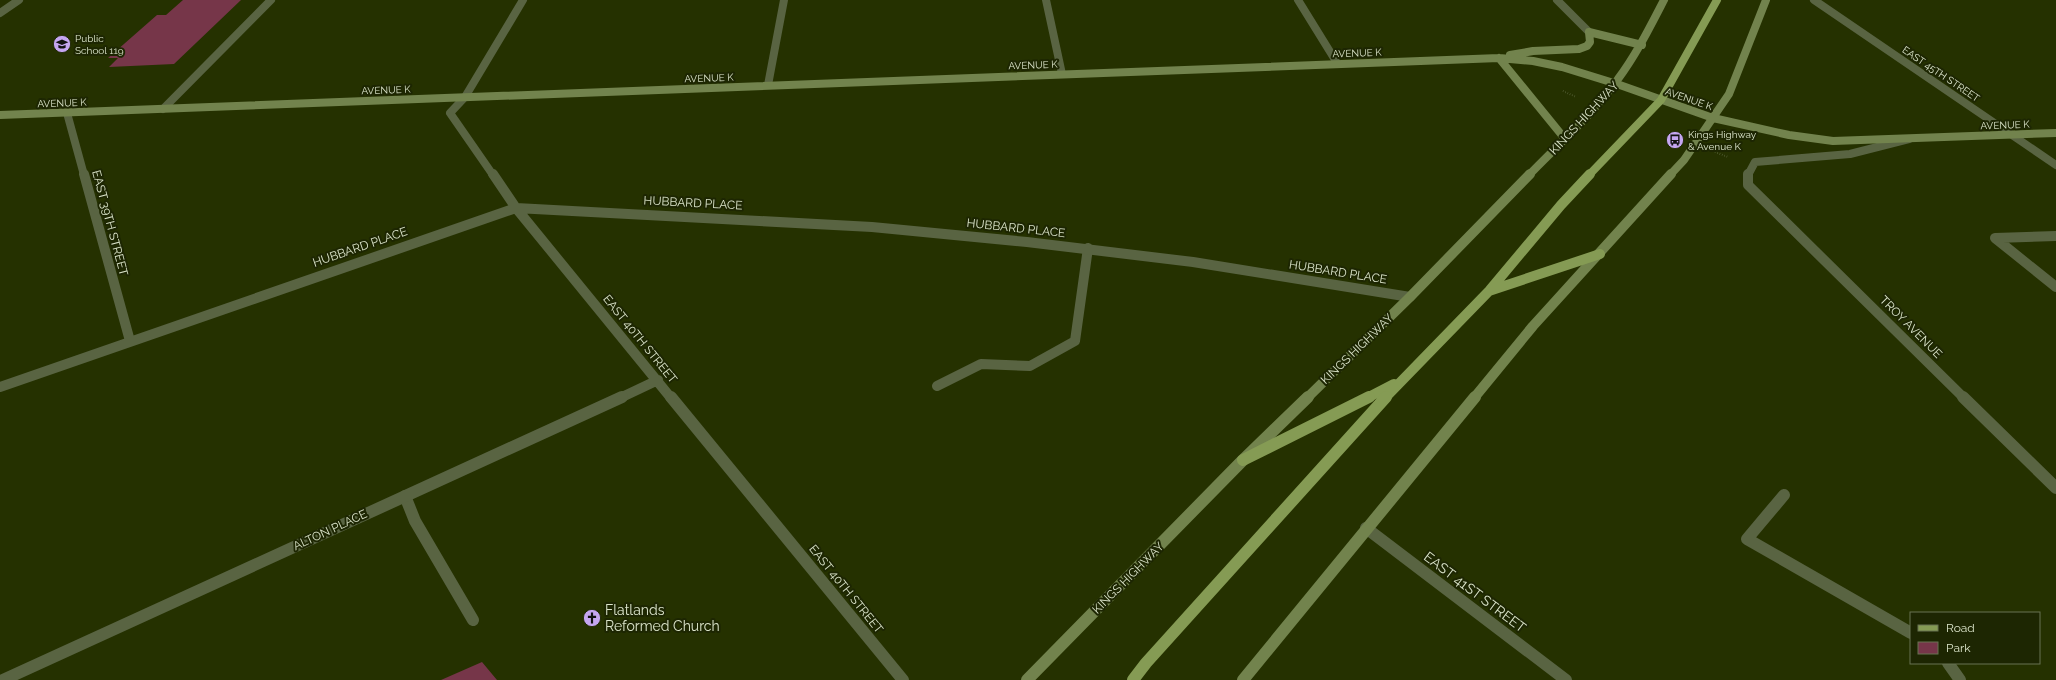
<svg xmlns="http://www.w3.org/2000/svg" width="2056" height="680" font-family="Raleway,sans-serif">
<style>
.green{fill:#763649}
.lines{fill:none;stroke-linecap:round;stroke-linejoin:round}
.path{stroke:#626d44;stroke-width:2;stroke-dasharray:0.5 2;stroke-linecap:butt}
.lane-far1{stroke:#596442;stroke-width:10}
.lane{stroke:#596442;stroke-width:12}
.street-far2{stroke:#596442;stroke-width:8}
.street-far1{stroke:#596442;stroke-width:10}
.street{stroke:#596442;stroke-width:12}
.secondary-far2{stroke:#72834d;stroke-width:8}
.secondary-far1{stroke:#72834d;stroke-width:10}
.secondary{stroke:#72834d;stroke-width:12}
.primary-far2{stroke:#859b54;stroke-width:8}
.primary-far1{stroke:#859b54;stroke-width:10}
.primary{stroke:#859b54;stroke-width:12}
.labels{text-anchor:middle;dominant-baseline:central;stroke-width:4;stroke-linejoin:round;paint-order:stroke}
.far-poi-label{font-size:10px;fill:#dbe4ca;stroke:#1d2602;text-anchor:start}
.far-street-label{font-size:10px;fill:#dbe4ca;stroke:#1d2602}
.street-label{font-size:12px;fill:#dbe4ca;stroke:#1d2602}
.near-street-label{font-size:14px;fill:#dbe4ca;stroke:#1d2602}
.near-poi-label{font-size:14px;fill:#dbe4ca;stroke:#1d2602;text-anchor:start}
</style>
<rect width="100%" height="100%" fill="#253100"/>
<path class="green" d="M183,0H241L174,64L109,67L118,58H108L157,15H166Z
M482,662L497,680H441Z"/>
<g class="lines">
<path class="path" d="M1563,91L1576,97
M1715,152L1728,157"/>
<path class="lane-far1" d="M2056,236L1995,238L2056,287
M937,386L981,364L1030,366L1075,341L1088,248"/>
<path class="lane" d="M1784,495L1747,539L1911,633
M405,496L415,521L473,620
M1948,663L1960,680"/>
<path class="street-far2" d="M1046,0L1062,74
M1298,0L1337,63
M1557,0L1589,32
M1814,0L2056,165
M0,13L19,0
M768,85L784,0
M163,109L271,0
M67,113L84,175
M493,175L450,113L465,97L523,0
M1748,175L1755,162L1850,154L1909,139"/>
<path class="street-far1" d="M84,174L130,341
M493,174L516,208L671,398
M1748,174V185L1964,398
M0,387L516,208L872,227L1027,242L1193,262L1410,297
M620,398L658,380"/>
<path class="street" d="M671,397L903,680
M1963,397L2056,488
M1366,528L1566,680
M3,680L622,397"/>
<path class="secondary-far2" d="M1510,55L1533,51L1579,49L1587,46L1590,42L1589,32L1642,45
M1499,58L1565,139
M0,115L1499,58L1533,61L1562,67L1617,84L1713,118L1789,135L1833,141L2056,133
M1529,175C1559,144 1593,114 1618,79C1636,55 1650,27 1664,0
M1670,175L1684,160L1729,94L1766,0"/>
<path class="secondary-far1" d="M1307,398L1410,297L1530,174
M1474,398L1533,326L1671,174"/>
<path class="secondary" d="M1027,680L1243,460L1308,397
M1243,680L1475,397"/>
<path class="primary-far2" d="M1589,175L1661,100L1717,0"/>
<path class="primary-far1" d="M1489,291L1600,254
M1367,398L1394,384
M1385,398L1489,291L1561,205L1590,174"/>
<path class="primary" d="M1243,460L1369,397
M1133,680L1146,663L1386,397"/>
</g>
<defs>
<symbol id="school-disc" viewBox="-11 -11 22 22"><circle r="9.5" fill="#c5a6f1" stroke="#1d2602"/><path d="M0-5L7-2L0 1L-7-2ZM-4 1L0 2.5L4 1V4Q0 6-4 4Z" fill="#111"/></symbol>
<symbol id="bus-disc" viewBox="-11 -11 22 22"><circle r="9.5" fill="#c5a6f1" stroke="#1d2602"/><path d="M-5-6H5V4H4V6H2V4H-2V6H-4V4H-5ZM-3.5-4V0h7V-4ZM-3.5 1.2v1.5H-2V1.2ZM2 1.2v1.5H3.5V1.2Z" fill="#111"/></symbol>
<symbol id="church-disc" viewBox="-11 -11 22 22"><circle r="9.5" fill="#c5a6f1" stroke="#1d2602"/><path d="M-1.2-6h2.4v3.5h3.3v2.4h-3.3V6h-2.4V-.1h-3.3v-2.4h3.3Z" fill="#111"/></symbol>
</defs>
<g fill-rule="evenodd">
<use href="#school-disc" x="52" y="34" width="20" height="20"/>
<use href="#bus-disc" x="1665" y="130" width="20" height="20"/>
<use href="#church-disc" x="582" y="608" width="20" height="20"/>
</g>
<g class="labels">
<g class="far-poi-label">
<text x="75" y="38">Public<tspan x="75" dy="12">School 119</tspan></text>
<text x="1688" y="134">Kings Highway<tspan x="1688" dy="12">&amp; Avenue K</tspan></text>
</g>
<g class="far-street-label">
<text transform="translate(1357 53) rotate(-2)">AVENUE K</text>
<text transform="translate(1033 65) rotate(-2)">AVENUE K</text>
<text transform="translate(1941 74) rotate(34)">EAST 45TH STREET</text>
<text transform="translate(709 78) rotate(-2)">AVENUE K</text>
<text transform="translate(386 90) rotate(-2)">AVENUE K</text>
<text transform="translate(1689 99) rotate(19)">AVENUE K</text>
<text transform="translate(62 103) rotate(-2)">AVENUE K</text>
<text transform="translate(2005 125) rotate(-2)">AVENUE K</text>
</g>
<g class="street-label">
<text transform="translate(1584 118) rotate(-47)">KINGS HIGHWAY</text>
<text transform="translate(693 203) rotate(3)">HUBBARD PLACE</text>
<text transform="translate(110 223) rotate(75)">EAST 39TH STREET</text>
<text transform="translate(1016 228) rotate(6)">HUBBARD PLACE</text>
<text transform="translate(360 247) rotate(-19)">HUBBARD PLACE</text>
<text transform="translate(1338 272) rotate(9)">HUBBARD PLACE</text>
<text transform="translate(1911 327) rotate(45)">TROY AVENUE</text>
<text transform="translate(640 339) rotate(51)">EAST 40TH STREET</text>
<text transform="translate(1357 349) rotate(-44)">KINGS HIGHWAY</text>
<text transform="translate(330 530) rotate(-25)">ALTON PLACE</text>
<text transform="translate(1128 578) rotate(-45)">KINGS HIGHWAY</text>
<text transform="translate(846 589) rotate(51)">EAST 40TH STREET</text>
</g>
<g class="near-street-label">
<text transform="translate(1475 592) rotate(37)">EAST 41ST STREET</text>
</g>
<g class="near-poi-label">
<text x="605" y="610">Flatlands<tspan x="605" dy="16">Reformed Church</tspan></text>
</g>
</g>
<rect x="1910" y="612" width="130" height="52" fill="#1d2602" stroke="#697252"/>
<rect x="1918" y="625" width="20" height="6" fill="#859b54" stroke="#697252"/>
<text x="1946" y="632" font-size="12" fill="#dbe4ca">Road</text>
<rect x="1918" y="642" width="20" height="12" fill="#763649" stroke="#697252"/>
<text x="1946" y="652" font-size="12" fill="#dbe4ca">Park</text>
</svg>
